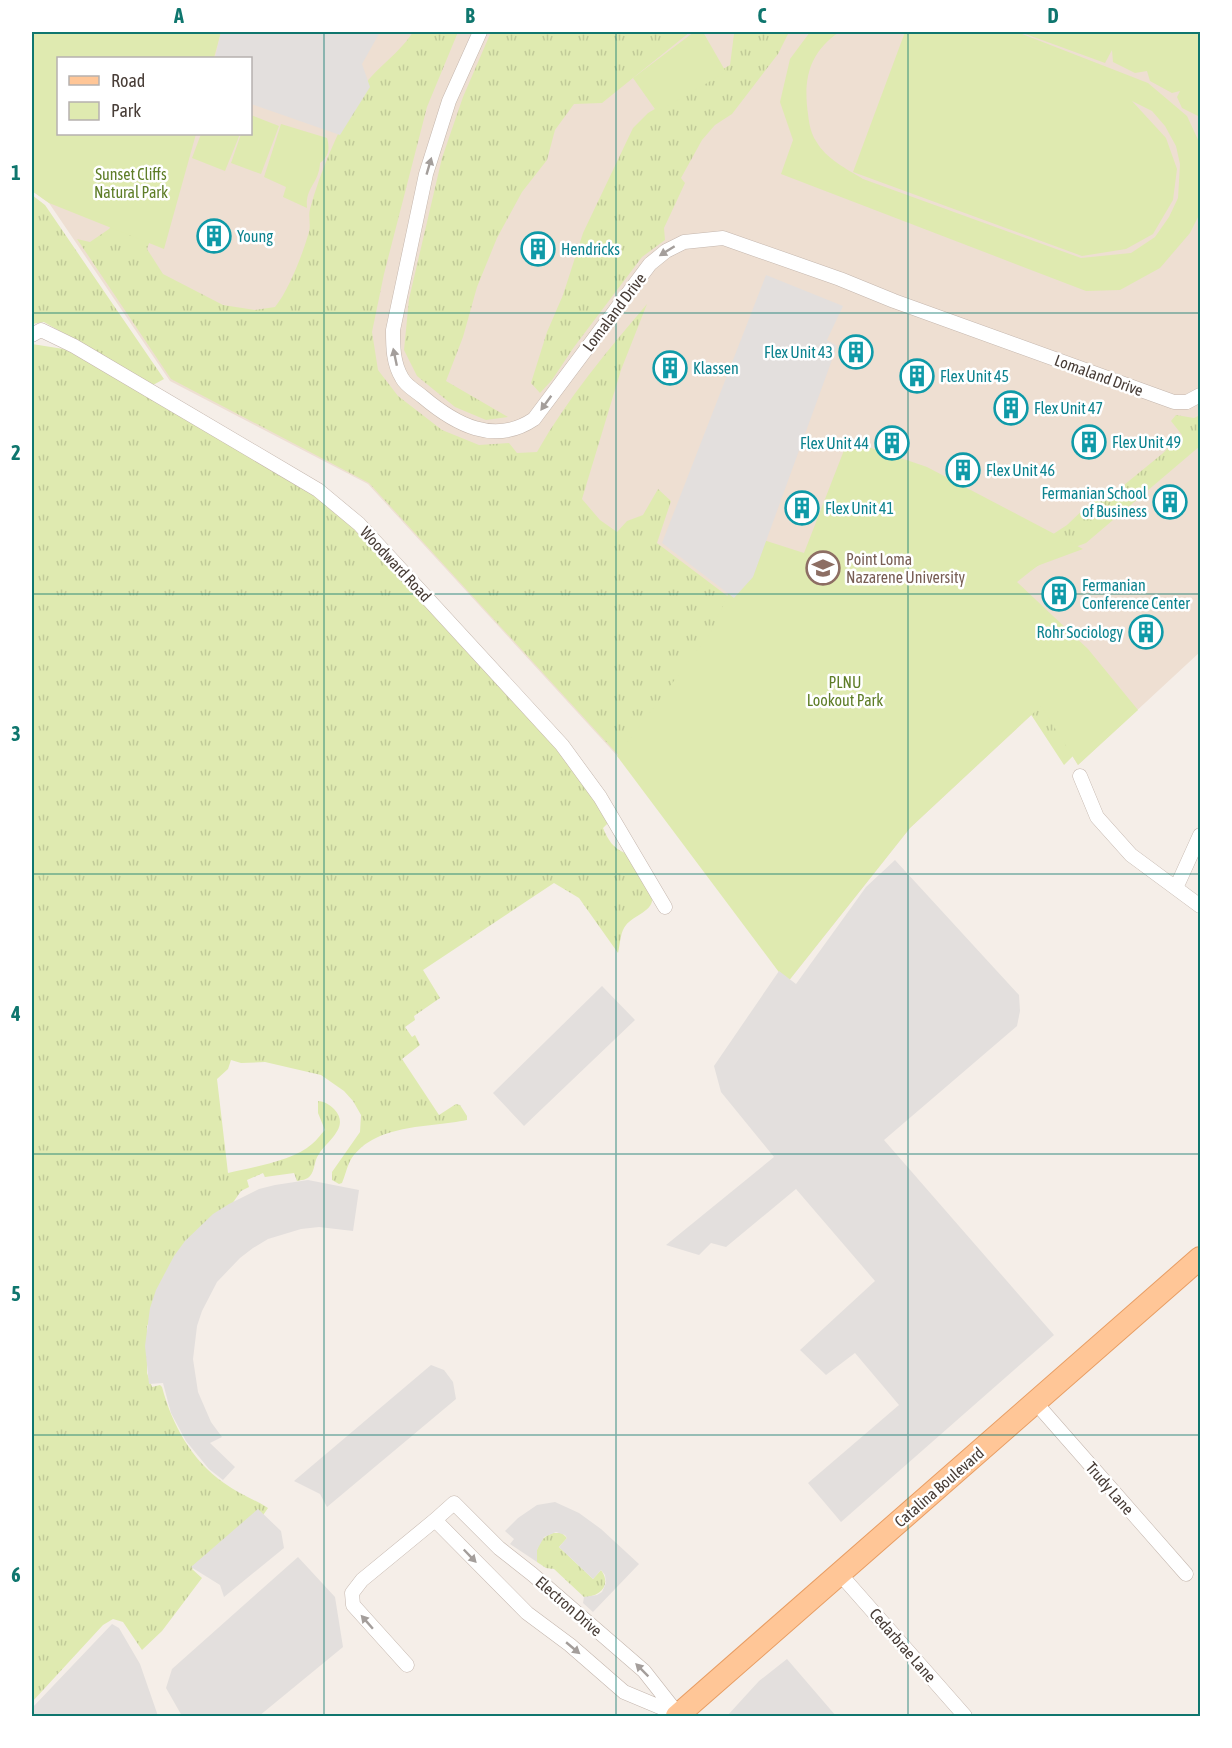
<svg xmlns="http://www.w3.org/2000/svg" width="1232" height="1748" font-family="'Asap Condensed',sans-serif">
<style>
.education{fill:#eedfd2;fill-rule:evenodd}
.grass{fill:url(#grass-tufts)}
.park{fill:#dfeab0}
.parking{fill:#e3dfdd}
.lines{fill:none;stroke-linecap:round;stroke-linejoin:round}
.street-casing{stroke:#c4b6ad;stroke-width:15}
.primary-casing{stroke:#e89d63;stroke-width:24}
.street{stroke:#fff;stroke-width:14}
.primary{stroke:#ffc697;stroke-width:22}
.oneway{fill:#a49e9b}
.grid{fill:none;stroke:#0f766e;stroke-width:1.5;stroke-opacity:0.55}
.labels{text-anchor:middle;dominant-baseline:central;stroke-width:5;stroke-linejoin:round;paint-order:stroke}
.park-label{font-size:16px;fill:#5e7d27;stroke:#fff}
.culture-label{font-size:16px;fill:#0d838f;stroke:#fff;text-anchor:start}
.street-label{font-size:16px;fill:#483d37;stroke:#fff}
.education-label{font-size:16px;fill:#785e54;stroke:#fff;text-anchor:start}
.neatline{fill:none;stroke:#0f766e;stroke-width:2}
.grid-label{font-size:20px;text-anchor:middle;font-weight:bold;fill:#0f766e}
</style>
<defs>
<pattern id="grass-tufts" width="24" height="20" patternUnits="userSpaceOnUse" patternTransform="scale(1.5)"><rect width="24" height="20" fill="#dfeab0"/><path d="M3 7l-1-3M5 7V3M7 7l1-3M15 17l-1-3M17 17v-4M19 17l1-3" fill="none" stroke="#c1ca98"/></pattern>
</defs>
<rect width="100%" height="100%" fill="#f5eee8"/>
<path class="education" d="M44,32H1200V652L1078,765L1041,706L910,828L787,983L655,797L368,484L170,381L49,203L32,191ZM58,58H250V134H58Z"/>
<path class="grass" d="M413,32H458L427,107L384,274L372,332L378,370L398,396L442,430L479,445L509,443L517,453L537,452C567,399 607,351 647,304L621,370L582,499L600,520L617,532L627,521L643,515L658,489L671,501L657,543L734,601L1041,542L1067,525L1088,505L1124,485L1162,454L1182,435L1171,421L1176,415L1194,418L1200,415V446L1086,543L1056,554L1012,583L1075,754L1064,765L1030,713L620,757L369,483L171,379L77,239L90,242L109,229L133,191L161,209L147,249L163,274L223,305L255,310L275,307C289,290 303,253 309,232C311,224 308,216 310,209C320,171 338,132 356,98C370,71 397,57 413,32Z
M491,32H690L602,103L574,104L555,130L547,160L522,192L497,238L477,287L463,337L446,381L508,417L486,420L455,407L417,376L404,350L409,299L442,158L463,97Z
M729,32H789L778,54L732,114L715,125L702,140L681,178L685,183L664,228L665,240L642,257L574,347L552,380L540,393L531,383L547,332L563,295L583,233L633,128L648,113L730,65L734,34Z
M32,195L45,205L164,379L153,385L44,322L32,324Z
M32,344L70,350L313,492L337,510L578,771L610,821L603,828C608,840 613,848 625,853L652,896C655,912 631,915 624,928C620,935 620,945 618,953L579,898L554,883L423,970L440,998L414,1016L415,1020L405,1027L412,1037L415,1035L420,1045L402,1059L439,1115L456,1104L460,1105L467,1116V1120C429,1128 373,1123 350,1161C347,1167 345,1176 342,1183L339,1184L332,1180V1172L360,1132L361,1115L353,1101L344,1091L321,1075L265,1062L241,1063L231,1060L228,1069L217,1079L228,1173C253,1167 293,1161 312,1144C317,1140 321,1134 325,1130L318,1113V1101C324,1101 330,1105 334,1109C351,1127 327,1141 319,1154C314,1160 315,1171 310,1176C307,1180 301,1180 297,1181L294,1173L265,1177L263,1173L247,1180L249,1187L241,1191L147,1326V1373L152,1387L160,1385L162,1387C172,1424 191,1460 224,1483C237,1493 254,1499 268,1508L261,1518L255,1514L192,1569L202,1578L162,1631L142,1650L123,1622L113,1619L103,1625L32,1702Z
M553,1533H562L567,1538L559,1547L593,1579L601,1570C612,1585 600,1597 584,1597L554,1569L546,1568L537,1562C535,1548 539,1538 553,1533Z"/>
<path class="park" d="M32,32H221L214,58H58V134H196L164,249L49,203L32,191Z
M694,32H703L726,72L657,112L633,78Z
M810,32H839C809,53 803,79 808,114C809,123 811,134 816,141C826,159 847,169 863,179L1081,258L1131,253L1155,237L1169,217L1178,198L1180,164L1176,146L1165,126L1152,111L1132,101L1166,138L1177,169L1173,200L1153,234L1126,249L1082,256L853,172L905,32H1017L1148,83L1187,116L1200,144V213L1190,233L1160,268L1120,290L1086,291L781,174L793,140L780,102L790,59Z
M1020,32H1200V117L1182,108L1177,97L1180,91L1172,93L1150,81L1147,71L1135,73L1113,62L1112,50L1105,63Z
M251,115L279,126L261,174L231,163L241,134H250Z
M281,124L327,138C330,149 329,156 320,163C319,184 305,187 307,208L283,197L286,187L264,177Z
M201,134H240L225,171L192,158Z
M848,440L927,467L1083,549L1037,566L1017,582L1088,649L1138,710L1078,765L1041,706L910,828L787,983L617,756L711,632L754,537L804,553Z"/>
<path class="parking" d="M221,32H380L362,64L370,87L340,135L251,104L250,58H215Z
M766,275L843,306L827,340L837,346L753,577L734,598L662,543Z
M895,860L1019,995L1020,1011L1017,1026L884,1140L1054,1335L841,1522L808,1483L899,1405L855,1353L826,1375L800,1350L875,1281L796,1189L726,1247L711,1243L699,1255L666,1245L774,1157L721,1092L714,1066L779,971L796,984L866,887Z
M602,986L635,1020L524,1126L493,1093Z
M308,1180L359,1190L353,1231L319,1227L301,1229L268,1239L253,1248L240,1258L217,1282L202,1311L197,1326L193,1359L198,1392L211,1422L222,1437L210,1443L235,1467L223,1480L209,1469L186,1441L171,1413L163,1383L149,1384L145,1346L150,1308L156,1290L174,1256L185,1241L213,1214L229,1204L259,1189L275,1185Z
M431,1365L444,1370L453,1382L456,1399L327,1507L320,1494L294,1481Z
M555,1502L579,1513L601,1529L639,1564L593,1612L583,1603L584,1597L597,1595L602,1592L606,1583L605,1575L601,1570L593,1579L559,1547L567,1538L565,1535L556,1532L544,1537L537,1550V1562L510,1544L514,1539L505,1531L518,1518L537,1505Z
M258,1509L281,1531L284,1548L224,1597L220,1585L191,1567Z
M298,1557L335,1597L343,1647L259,1716H182L166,1688L172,1669Z
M112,1624L119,1628L140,1664L158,1716H32V1708Z
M787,1659L836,1716H727L759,1681Z"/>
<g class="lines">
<defs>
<path id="street" d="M480,32L449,101L426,174L393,330C393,347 393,363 402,378C406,386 416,391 423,397C455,424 494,446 534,419L650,264L666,251L684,242L723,238L840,279L894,301L1174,402H1187L1200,395
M32,335L41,330L74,346L318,490L359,524L562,745L600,797L665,907
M1080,776L1097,817L1131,855L1200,906
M1176,888L1200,835
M1035,1402L1186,1574
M435,1520L454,1503L499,1548L532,1574L644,1671L677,1713
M840,1574L965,1716
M407,1665L353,1605L352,1593L362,1580L435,1520L527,1613L570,1645L624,1692L679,1715"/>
<path id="primary" d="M677,1716L1200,1258"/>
</defs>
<use href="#street" class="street-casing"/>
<use href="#primary" class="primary-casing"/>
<use href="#street" class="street"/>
<use href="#primary" class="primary"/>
</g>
<defs><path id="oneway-solid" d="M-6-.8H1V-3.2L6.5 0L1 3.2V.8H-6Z" transform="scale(1.5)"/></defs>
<g class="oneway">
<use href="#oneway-solid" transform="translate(429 166) rotate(-74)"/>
<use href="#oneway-solid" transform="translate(667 251) rotate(148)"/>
<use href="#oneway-solid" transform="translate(395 357) rotate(-102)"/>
<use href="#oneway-solid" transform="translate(546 403) rotate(126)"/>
<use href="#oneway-solid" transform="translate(470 1556) rotate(46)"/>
<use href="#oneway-solid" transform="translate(367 1622) rotate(-131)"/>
<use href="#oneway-solid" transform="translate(573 1648) rotate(40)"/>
<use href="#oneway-solid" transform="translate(642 1670) rotate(-135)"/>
</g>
<path class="grid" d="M324,32V1716M616,32V1716M908,32V1716M32,313H1200M32,594H1200M32,874H1200M32,1154H1200M32,1435H1200"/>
<defs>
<symbol id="building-ring" viewBox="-11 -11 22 22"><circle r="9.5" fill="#fff" stroke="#0f9aa8" stroke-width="1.5"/><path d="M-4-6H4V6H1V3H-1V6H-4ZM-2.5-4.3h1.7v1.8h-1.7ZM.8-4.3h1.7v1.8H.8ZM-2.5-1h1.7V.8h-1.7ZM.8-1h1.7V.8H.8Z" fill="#0f9aa8"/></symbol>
<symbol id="university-ring" viewBox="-11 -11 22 22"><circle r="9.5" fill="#fff" stroke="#8d6e63" stroke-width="1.5"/><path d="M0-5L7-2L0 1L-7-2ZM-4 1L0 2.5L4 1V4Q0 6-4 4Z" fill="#8d6e63"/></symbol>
</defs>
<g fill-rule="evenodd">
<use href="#building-ring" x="195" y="217" width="38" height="38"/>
<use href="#building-ring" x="519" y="230" width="38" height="38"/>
<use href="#building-ring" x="837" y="333" width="38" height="38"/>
<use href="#building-ring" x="651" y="349" width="38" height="38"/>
<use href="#building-ring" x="898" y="357" width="38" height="38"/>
<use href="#building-ring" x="992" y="389" width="38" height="38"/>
<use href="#building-ring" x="1070" y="423" width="38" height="38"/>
<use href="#building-ring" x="873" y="424" width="38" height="38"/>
<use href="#building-ring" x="944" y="451" width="38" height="38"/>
<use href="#building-ring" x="1151" y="483" width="38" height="38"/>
<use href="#building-ring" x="783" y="489" width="38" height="38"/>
<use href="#university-ring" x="804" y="549" width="38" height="38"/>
<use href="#building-ring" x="1040" y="575" width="38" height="38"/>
<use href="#building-ring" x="1127" y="613" width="38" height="38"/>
</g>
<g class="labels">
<g class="park-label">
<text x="131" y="174">Sunset Cliffs<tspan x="131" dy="18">Natural Park</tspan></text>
<text x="845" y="682">PLNU<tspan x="845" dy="18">Lookout Park</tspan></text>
</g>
<g class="culture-label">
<text x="237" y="236">Young</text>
<text x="561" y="249">Hendricks</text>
<text x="833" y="352" text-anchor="end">Flex Unit 43</text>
<text x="693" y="368">Klassen</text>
<text x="940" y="376">Flex Unit 45</text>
<text x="1034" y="408">Flex Unit 47</text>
<text x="1112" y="442">Flex Unit 49</text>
<text x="869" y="443" text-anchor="end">Flex Unit 44</text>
<text x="986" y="470">Flex Unit 46</text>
<text x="1147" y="493" text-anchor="end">Fermanian School<tspan x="1147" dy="18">of Business</tspan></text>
<text x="825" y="508">Flex Unit 41</text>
<text x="1082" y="585">Fermanian<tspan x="1082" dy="18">Conference Center</tspan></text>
<text x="1123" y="632" text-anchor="end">Rohr Sociology</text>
</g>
<g class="street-label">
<text transform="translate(614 312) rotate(-53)">Lomaland Drive</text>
<text transform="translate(1099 375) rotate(20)">Lomaland Drive</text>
<text transform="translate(396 564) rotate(47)">Woodward Road</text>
<text transform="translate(939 1487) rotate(-41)">Catalina Boulevard</text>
<text transform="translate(1110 1488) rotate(49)">Trudy Lane</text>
<text transform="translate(569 1606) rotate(41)">Electron Drive</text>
<text transform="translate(903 1645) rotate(49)">Cedarbrae Lane</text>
</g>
<g class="education-label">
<text x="846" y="559">Point Loma<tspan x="846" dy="18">Nazarene University</tspan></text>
</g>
</g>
<rect width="1232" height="1748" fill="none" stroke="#ffffff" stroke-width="66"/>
<rect x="57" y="57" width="195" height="78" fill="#ffffff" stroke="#b6b1af" stroke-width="1.5"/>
<rect x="69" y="76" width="30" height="9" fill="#ffc697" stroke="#b6b1af" stroke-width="1.5"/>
<text x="111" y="87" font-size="18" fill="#483d37">Road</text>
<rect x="69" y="102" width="30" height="18" fill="#dfeab0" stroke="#b6b1af" stroke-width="1.5"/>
<text x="111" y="117" font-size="18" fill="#483d37">Park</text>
<rect x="33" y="33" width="1166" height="1682" class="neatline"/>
<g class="grid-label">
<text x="179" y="23">A</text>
<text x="470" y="23">B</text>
<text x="762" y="23">C</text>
<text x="1053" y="23">D</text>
<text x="16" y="180">1</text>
<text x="16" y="460">2</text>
<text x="16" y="741">3</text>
<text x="16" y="1021">4</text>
<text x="16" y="1301">5</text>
<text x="16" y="1582">6</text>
</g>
</svg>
